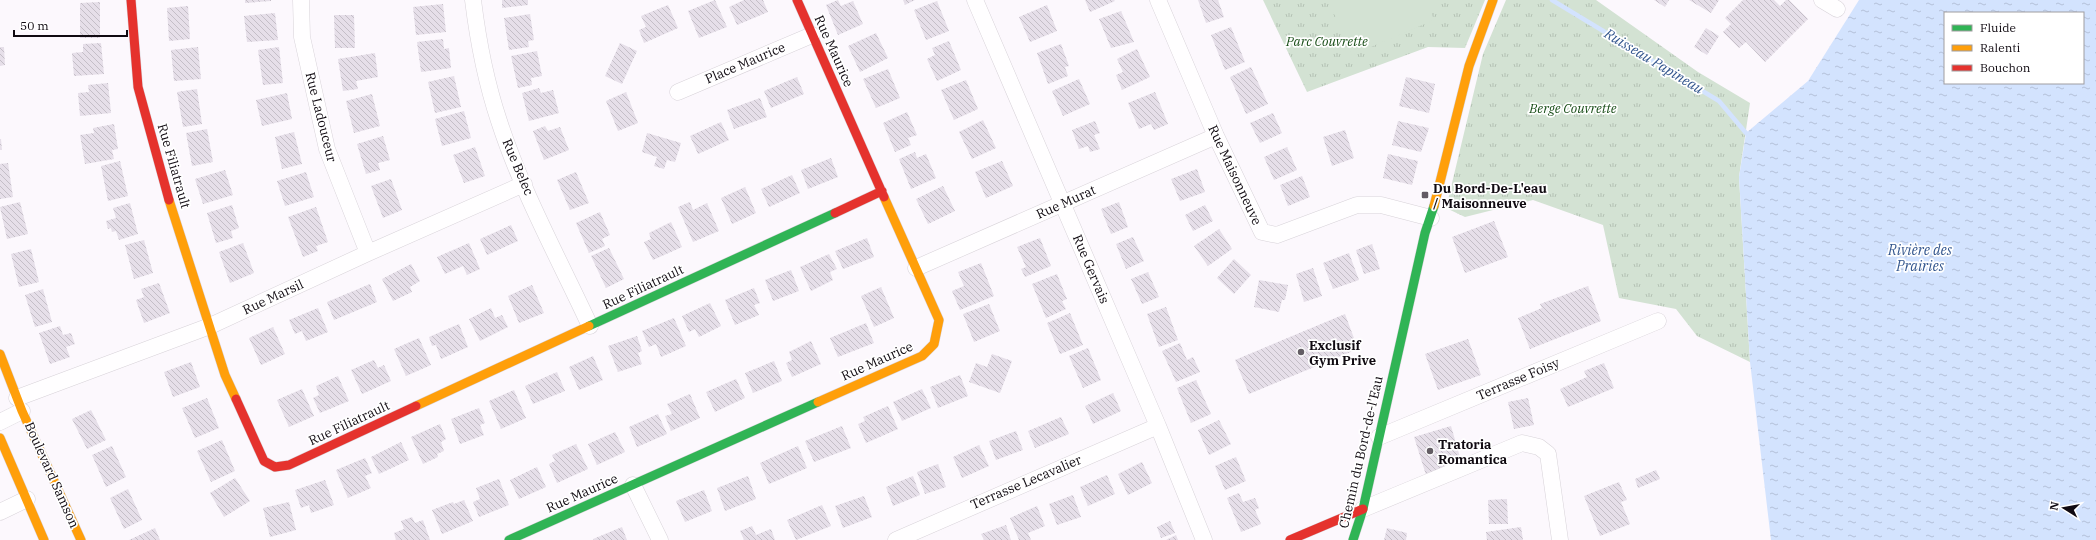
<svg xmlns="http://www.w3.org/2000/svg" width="2096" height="540" font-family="'IBM Plex Serif',serif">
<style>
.park{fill:url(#park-tufts)}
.pitch{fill:#d3e2d3}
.water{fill:url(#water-ripples);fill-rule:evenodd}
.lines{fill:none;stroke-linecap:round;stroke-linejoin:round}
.stream{stroke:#d3e3fe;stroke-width:4.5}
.building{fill:url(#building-back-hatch)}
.street-casing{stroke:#d8d3d9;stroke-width:17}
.fast-casing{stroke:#d8d3d9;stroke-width:10}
.slow-casing{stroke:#d8d3d9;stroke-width:10}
.jam-casing{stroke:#d8d3d9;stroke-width:10}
.street{stroke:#fffeff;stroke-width:16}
.fast{stroke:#30b455;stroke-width:9}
.slow{stroke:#ff9f0a;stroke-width:9}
.jam{stroke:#e5322d;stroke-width:9}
.poi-dot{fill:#635d64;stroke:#fff;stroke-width:1.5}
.labels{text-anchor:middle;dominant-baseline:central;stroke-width:3.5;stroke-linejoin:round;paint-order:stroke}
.park-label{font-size:13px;font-style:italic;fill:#184d17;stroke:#fff}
.street-label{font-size:13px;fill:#100a11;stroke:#fff}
.poi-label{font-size:13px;font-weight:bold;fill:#100a11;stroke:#fff;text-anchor:start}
.water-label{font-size:14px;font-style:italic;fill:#33568e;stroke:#fff}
</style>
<defs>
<pattern id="park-tufts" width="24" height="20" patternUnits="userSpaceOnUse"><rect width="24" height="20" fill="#d3e2d3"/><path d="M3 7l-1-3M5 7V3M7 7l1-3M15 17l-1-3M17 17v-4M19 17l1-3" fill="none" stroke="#b4c1b4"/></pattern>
<pattern id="water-ripples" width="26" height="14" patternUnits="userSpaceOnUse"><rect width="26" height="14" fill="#d3e3fe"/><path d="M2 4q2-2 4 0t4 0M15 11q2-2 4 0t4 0" fill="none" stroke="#b4c1d9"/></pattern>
<pattern id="building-back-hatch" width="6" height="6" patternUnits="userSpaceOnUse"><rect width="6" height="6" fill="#e6dfe9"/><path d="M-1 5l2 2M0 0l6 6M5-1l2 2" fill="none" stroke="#c4bec7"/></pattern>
</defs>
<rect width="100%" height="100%" fill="#fcf8fd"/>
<path class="park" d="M1263,0H1485L1465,48L1428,47L1307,92Z
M1506,0H1596L1698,72L1750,103L1739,177L1750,362L1697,336L1676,309L1619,298L1603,225L1533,200L1465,217L1446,208L1483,54Z"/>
<path class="pitch" d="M1328,0H1426L1434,20L1352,55Z"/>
<path class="water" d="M1859,0H2096V540H1771L1750,362L1739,177L1746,133L1808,81ZM1945,13H2083V83H1945Z"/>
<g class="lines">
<path class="stream" d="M1552,0L1719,101L1746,133"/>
</g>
<path class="building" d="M245,0H271V1L245,3Z
M502,0H528V5L502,8Z
M715,0L727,27L699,38L688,11Z
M744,0H763L768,12L737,25L729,7Z
M838,0L841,6L853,1L863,24L838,35L826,5Z
M903,0H915L905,5Z
M1085,0H1114L1115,1L1090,12Z
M1198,0H1218L1224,17L1206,23Z
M1654,0H1669L1665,7Z
M1689,0H1719L1711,13Z
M1743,0H1774L1780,6L1786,0H1789L1808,19L1765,62L1746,42L1739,48L1723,32L1731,24L1725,18Z
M937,1L949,31L926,40L914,10Z
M100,2V38H80V3Z
M443,4L446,32L416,35L413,7Z
M668,5L678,28L644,43L639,30L646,27L641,16Z
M1047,5L1057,31L1030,42L1019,17Z
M188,6L190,39L169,41L167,8Z
M1121,11L1134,42L1111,48L1099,19Z
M275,13L278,40L247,42L244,16Z
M530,14L534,40L528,41L529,47L509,50L504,18Z
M334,15H354L355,48H335Z
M1231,27L1245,62L1225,70L1211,35Z
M1706,28L1719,36L1707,55L1694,47Z
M876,33L888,58L860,72L848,46Z
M443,39L444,49L449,48L451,68L421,72L417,42Z
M949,41L961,70L937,81L927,59L935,55L932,48Z
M101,43L104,74L74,76L72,53L83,52V44Z
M620,43L637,51L622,84L605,76Z
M1061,44L1069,66L1065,67L1068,76L1048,84L1037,53Z
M0,47H4L5,65L0,66Z
M198,47L201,79L174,81L171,50Z
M279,47L283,83L263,85L258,50Z
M1137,49L1150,77L1122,90L1116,75L1123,72L1117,59Z
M537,51L542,76L531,78L532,85L518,88L511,56Z
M375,53L378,77L356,81L358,89L343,91L338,59Z
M1251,67L1268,104L1246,114L1230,77Z
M888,69L900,98L876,108L863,79Z
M454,76L461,107L435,113L428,82Z
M797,77L804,94L771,108L764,91Z
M1406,77L1435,84L1429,113L1399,106Z
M1079,79L1090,104L1063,116L1052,91Z
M966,80L978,109L954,120L941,90Z
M108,83L111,113L80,116L78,93L89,92L88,85Z
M539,88L541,93L553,90L559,113L529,121L522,93Z
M197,89L202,124L183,127L177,92Z
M626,92L638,123L618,131L606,101Z
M1155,92L1168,124L1154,130L1151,124L1139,129L1128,103Z
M287,93L292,119L262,126L256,100Z
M372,94L380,126L354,133L346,101Z
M760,98L767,117L734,129L727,110Z
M464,111L471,138L442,146L435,119Z
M907,112L917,135L908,138L911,145L895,152L883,123Z
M1273,113L1282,133L1260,143L1250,123Z
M983,120L996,148L972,159L959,132Z
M1095,121L1100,133L1094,135L1100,149L1090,152L1088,146L1079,149L1072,130Z
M1398,121L1429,128L1421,152L1392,145Z
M721,122L729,140L698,154L690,136Z
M114,124L118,149L112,150L114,159L85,164L80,135L94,133L93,128Z
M545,126L548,131L560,127L569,150L544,160L533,131Z
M207,129L213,162L192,166L186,133Z
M1345,130L1354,158L1332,166L1323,137Z
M294,132L302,164L282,169L275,137Z
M647,133L681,143L675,162L667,160L664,169L654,166L657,157L642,152Z
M383,136L390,160L378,163L380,170L366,174L357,144Z
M0,139H1L2,150H0Z
M475,147L485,176L464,183L453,155Z
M1287,147L1297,170L1274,180L1264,157Z
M915,152L917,158L926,154L936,178L911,189L899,159Z
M1388,154L1418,161L1412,185L1383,178Z
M831,158L838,177L808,189L801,170Z
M120,161L128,196L108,201L101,166Z
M1002,161L1013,186L986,198L975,172Z
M8,163L13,197L0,199V164Z
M1197,169L1205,192L1180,201L1171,179Z
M225,170L233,195L203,204L195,179Z
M306,172L314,197L285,206L277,181Z
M576,172L589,203L570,210L557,180Z
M792,175L800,193L769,207L761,189Z
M1302,176L1310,197L1288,206L1280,185Z
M391,179L402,210L383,218L371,186Z
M943,186L955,211L928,224L916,199Z
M745,187L756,213L732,224L721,198Z
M20,202L28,234L7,239L0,207Z
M690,202L693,210L707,203L719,231L693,242L678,207Z
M1119,202L1128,227L1111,234L1101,209Z
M130,203L138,234L119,240L116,231L112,232L111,228L108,229L106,221L116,218L113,208Z
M232,205L239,228L231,231L233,238L216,243L207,213Z
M1205,205L1213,221L1193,231L1185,215Z
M316,207L328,242L316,246L318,251L303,257L288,217Z
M600,212L610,235L602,239L605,246L589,253L576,223Z
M1494,221L1508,257L1465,273L1452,237Z
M671,222L682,247L653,260L644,242L651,239L649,233Z
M511,225L518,241L487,255L480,239Z
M1219,229L1232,249L1208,266L1194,246Z
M1133,237L1144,261L1126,269L1116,244Z
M867,238L874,257L843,269L835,251Z
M1040,238L1051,266L1025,277L1021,269L1026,267L1017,247Z
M144,240L153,273L134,279L125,245Z
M243,243L254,273L230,283L219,252Z
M469,243L480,269L467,275L463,266L445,274L437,257Z
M1372,244L1380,269L1364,274L1356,250Z
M609,248L624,279L606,288L591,256Z
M31,249L39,282L19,287L11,254Z
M1349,253L1359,280L1333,289L1323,263Z
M829,254L837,269L830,272L833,280L811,291L800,267Z
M1234,259L1251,275L1234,294L1217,278Z
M981,263L994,296L960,310L952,291L964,286L958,272Z
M411,264L420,281L410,287L412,292L393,301L382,279Z
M1313,268L1322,296L1304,302L1296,274Z
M791,270L799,291L773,301L765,280Z
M1148,272L1159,297L1142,304L1131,279Z
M1057,274L1067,299L1062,301L1066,309L1046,318L1032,284Z
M1259,280L1288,285L1285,300H1282L1279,312L1254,307Z
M159,283L170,313L144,323L136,300L144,297L141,289Z
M370,284L377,302L334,320L327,302Z
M532,285L544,313L519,323L508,296Z
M1588,286L1601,321L1530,349L1518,318L1542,308L1540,304Z
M881,287L894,318L874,327L861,296Z
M754,288L760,303L754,305L759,315L735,325L725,300Z
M43,289L52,322L35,327L25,295Z
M710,303L721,326L699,337L695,329L689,332L682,316Z
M989,304L1000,331L974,342L963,314Z
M1166,307L1178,340L1159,347L1147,314Z
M318,308L328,332L306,341L302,331L295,334L289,320Z
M491,308L495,318L502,315L508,327L480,341L469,319Z
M1070,313L1083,345L1060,354L1047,323Z
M1345,314L1358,349L1249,394L1235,360Z
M674,318L686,346L661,357L656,344L649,347L642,331Z
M866,323L874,343L838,357L830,338Z
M459,324L468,347L441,359L436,345L432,346L429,337Z
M60,326L63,335L71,333L75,344L66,347L70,357L50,364L39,333Z
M273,327L285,354L261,365L249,338Z
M637,336L642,351L638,353L642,364L618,372L608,346Z
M419,338L431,365L406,376L394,349Z
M1468,339L1481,375L1438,390L1425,354Z
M811,341L821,364L792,377L786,363L792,360L789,352Z
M1180,343L1187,360L1193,357L1200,372L1176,382L1162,351Z
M1088,348L1101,380L1083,388L1069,356Z
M992,354L1012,361L1000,393L969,382L976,363L987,367Z
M593,356L603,380L579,390L569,367Z
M374,360L378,368L384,365L391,381L362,394L351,370Z
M774,361L782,381L753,393L745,373Z
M191,362L200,387L173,397L164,372Z
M1604,363L1614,388L1568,407L1560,389L1587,377L1584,371Z
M557,372L565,391L533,404L525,386Z
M960,375L968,396L938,408L930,387Z
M338,376L349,401L320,413L313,398L319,395L316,386Z
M736,379L745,398L715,412L706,392Z
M1196,380L1211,414L1191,423L1177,388Z
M302,389L314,416L289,427L277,400Z
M922,389L931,408L902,421L893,402Z
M514,390L526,418L501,429L489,401Z
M1113,393L1121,411L1093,424L1085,406Z
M690,394L700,418L671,431L665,416L672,414L667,404Z
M207,398L219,428L195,438L182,408Z
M1528,398L1534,425L1514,429L1508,402Z
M888,406L898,429L866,443L858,424L865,421L863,417Z
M479,408L485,423L480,425L484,435L460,444L451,419Z
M91,410L106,440L87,449L72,419Z
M658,414L667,434L637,447L629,427Z
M1061,417L1069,434L1035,448L1028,431Z
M1219,420L1231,444L1209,455L1198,430Z
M440,424L446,439L441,442L444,451L437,454L438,457L423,464L411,437Z
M842,426L851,448L814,462L805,441Z
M1451,426L1462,464L1426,475L1414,437Z
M1016,431L1023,450L996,460L989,441Z
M615,432L625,452L597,465L588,444Z
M222,440L235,471L211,482L197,451Z
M401,442L409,460L379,474L371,457Z
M576,444L588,469L557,483L549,464L555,461L552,455Z
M979,445L989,466L962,478L953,457Z
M112,446L126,477L106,487L92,455Z
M798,446L807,468L769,484L760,463Z
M1236,457L1246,481L1225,490L1215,466Z
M365,458L372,473L365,476L371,488L348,498L336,470Z
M1142,462L1152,483L1128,495L1118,474Z
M938,464L946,487L925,494L917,472Z
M537,467L546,487L519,499L510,480Z
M1656,470L1660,479L1638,488L1635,479Z
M1107,475L1115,494L1088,506L1080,487Z
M748,476L756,499L725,511L717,488Z
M913,476L920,495L893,506L886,487Z
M235,478L250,501L224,517L210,493Z
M499,479L509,505L479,517L473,502L480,499L476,488Z
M325,480L334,505L311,513L309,505L301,508L295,490Z
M1619,482L1627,500L1621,502L1630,524L1600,536L1584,496Z
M128,489L142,520L124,529L110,498Z
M704,490L712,511L685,522L676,501Z
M1239,493L1243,502L1255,498L1259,508L1255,510L1261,524L1241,532L1227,498Z
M1073,495L1081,517L1057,525L1049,504Z
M864,496L872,517L843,528L835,506Z
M1507,499L1508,524H1489L1488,500Z
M464,500L473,521L442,534L432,510L453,502L454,504Z
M289,502L296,530L270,537L263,508Z
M822,505L831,526L796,540L787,520Z
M1037,506L1045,526L1028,533L1031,540H1019L1010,518Z
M412,517L415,523L423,520L430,540H396L394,533L404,529L401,521Z
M1170,521L1175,533L1161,538L1157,527Z
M1006,525L1011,540H984L981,534Z
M752,526L756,535L771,529L775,540H744L740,531Z
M622,527L627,540H594L593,539Z
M1521,527L1523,540H1487L1486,532Z
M155,528L160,540H129Z
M1387,528L1407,533L1406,540H1384Z
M1176,535L1178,540H1166Z"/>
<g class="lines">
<defs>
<path id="street" d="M301,0L302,37L327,149L368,253
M473,0C478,41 486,82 499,121C522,192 559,259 590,326
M975,0L1158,426L1204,540
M1158,0L1216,136L1262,232L1277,235L1357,205H1381L1431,218
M1822,0L1837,9
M678,92L812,35
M916,268L1216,136
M17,398L210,326L368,253L524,184
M0,422L22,411
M1379,437L1658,321
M633,485L660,540
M1363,509L1522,443L1539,447L1548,454L1560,540
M0,512L27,499
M896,540L1158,426"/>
<path id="fast" d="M589,326L835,213
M509,540L818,402
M1353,540L1363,509L1425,233L1434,206"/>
<path id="slow" d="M169,200L225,375L236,399
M1434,206L1469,66L1493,0
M0,354L22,411L81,540
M818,402L922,356L934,344L939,320L884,197
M416,406L589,326
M0,438L44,540"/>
<path id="jam" d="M131,0L138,87L169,200
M797,0L884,197
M835,213L882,191
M236,399L264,461L275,467L289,465L416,406
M1290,540L1363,509"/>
</defs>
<use href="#street" class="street-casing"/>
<use href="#fast" class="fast-casing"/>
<use href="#slow" class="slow-casing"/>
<use href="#jam" class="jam-casing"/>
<use href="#street" class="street"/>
<use href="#fast" class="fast"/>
<use href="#slow" class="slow"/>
<use href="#jam" class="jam"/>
</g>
<g class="poi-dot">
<rect x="1421" y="191" width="8" height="8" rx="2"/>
<circle cx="1301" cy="352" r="4"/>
<circle cx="1430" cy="451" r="4"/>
</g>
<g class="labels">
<g class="park-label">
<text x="1327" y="41">Parc Couvrette</text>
<text x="1573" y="108">Berge Couvrette</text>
</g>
<g class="street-label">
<text transform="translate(834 51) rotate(66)">Rue Maurice</text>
<text transform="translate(745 63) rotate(-23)">Place Maurice</text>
<text transform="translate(321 117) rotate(76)">Rue Ladouceur</text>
<text transform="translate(174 166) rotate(74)">Rue Filiatrault</text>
<text transform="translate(518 167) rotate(67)">Rue Belec</text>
<text transform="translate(1235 175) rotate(65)">Rue Maisonneuve</text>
<text transform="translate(1066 202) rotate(-24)">Rue Murat</text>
<text transform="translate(1091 269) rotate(67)">Rue Gervais</text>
<text transform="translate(643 287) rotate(-25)">Rue Filiatrault</text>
<text transform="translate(273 297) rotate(-25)">Rue Marsil</text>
<text transform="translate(877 361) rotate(-24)">Rue Maurice</text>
<text transform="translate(1518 379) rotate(-23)">Terrasse Foisy</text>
<text transform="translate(349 423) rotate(-25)">Rue Filiatrault</text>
<text transform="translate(1361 452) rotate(-77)">Chemin du Bord-de-l'Eau</text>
<text transform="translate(52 475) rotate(66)">Boulevard Samson</text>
<text transform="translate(1026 482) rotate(-23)">Terrasse Lecavalier</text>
<text transform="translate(582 493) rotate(-24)">Rue Maurice</text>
</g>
<g class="poi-label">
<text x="1433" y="188">Du Bord-De-L'eau<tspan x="1433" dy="15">/ Maisonneuve</tspan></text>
<text x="1309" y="345">Exclusif<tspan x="1309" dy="15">Gym Prive</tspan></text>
<text x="1438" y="444">Tratoria<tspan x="1438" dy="15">Romantica</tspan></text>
</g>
<g class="water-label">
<text transform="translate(1654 61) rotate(31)">Ruisseau Papineau</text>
<text x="1920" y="250">Rivière des<tspan x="1920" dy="16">Prairies</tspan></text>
</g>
</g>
<rect x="1944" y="12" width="140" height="72" fill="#ffffff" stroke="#9f9da0"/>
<rect x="1952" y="25" width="20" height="6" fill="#30b455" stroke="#9f9da0"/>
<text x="1980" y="32" font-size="12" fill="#100a11">Fluide</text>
<rect x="1952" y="45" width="20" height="6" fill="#ff9f0a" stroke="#9f9da0"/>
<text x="1980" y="52" font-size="12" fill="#100a11">Ralenti</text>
<rect x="1952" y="65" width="20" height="6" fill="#e5322d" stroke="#9f9da0"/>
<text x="1980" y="72" font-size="12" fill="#100a11">Bouchon</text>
<g transform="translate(2064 508) rotate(281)" stroke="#ffffff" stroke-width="3" paint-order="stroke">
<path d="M0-3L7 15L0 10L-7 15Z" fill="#100a11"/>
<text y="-6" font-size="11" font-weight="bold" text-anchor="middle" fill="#100a11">N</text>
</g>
<path d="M14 30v6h113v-6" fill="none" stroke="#100a11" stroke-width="2"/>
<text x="20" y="30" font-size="12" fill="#100a11" stroke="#ffffff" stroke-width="3" paint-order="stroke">50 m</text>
</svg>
